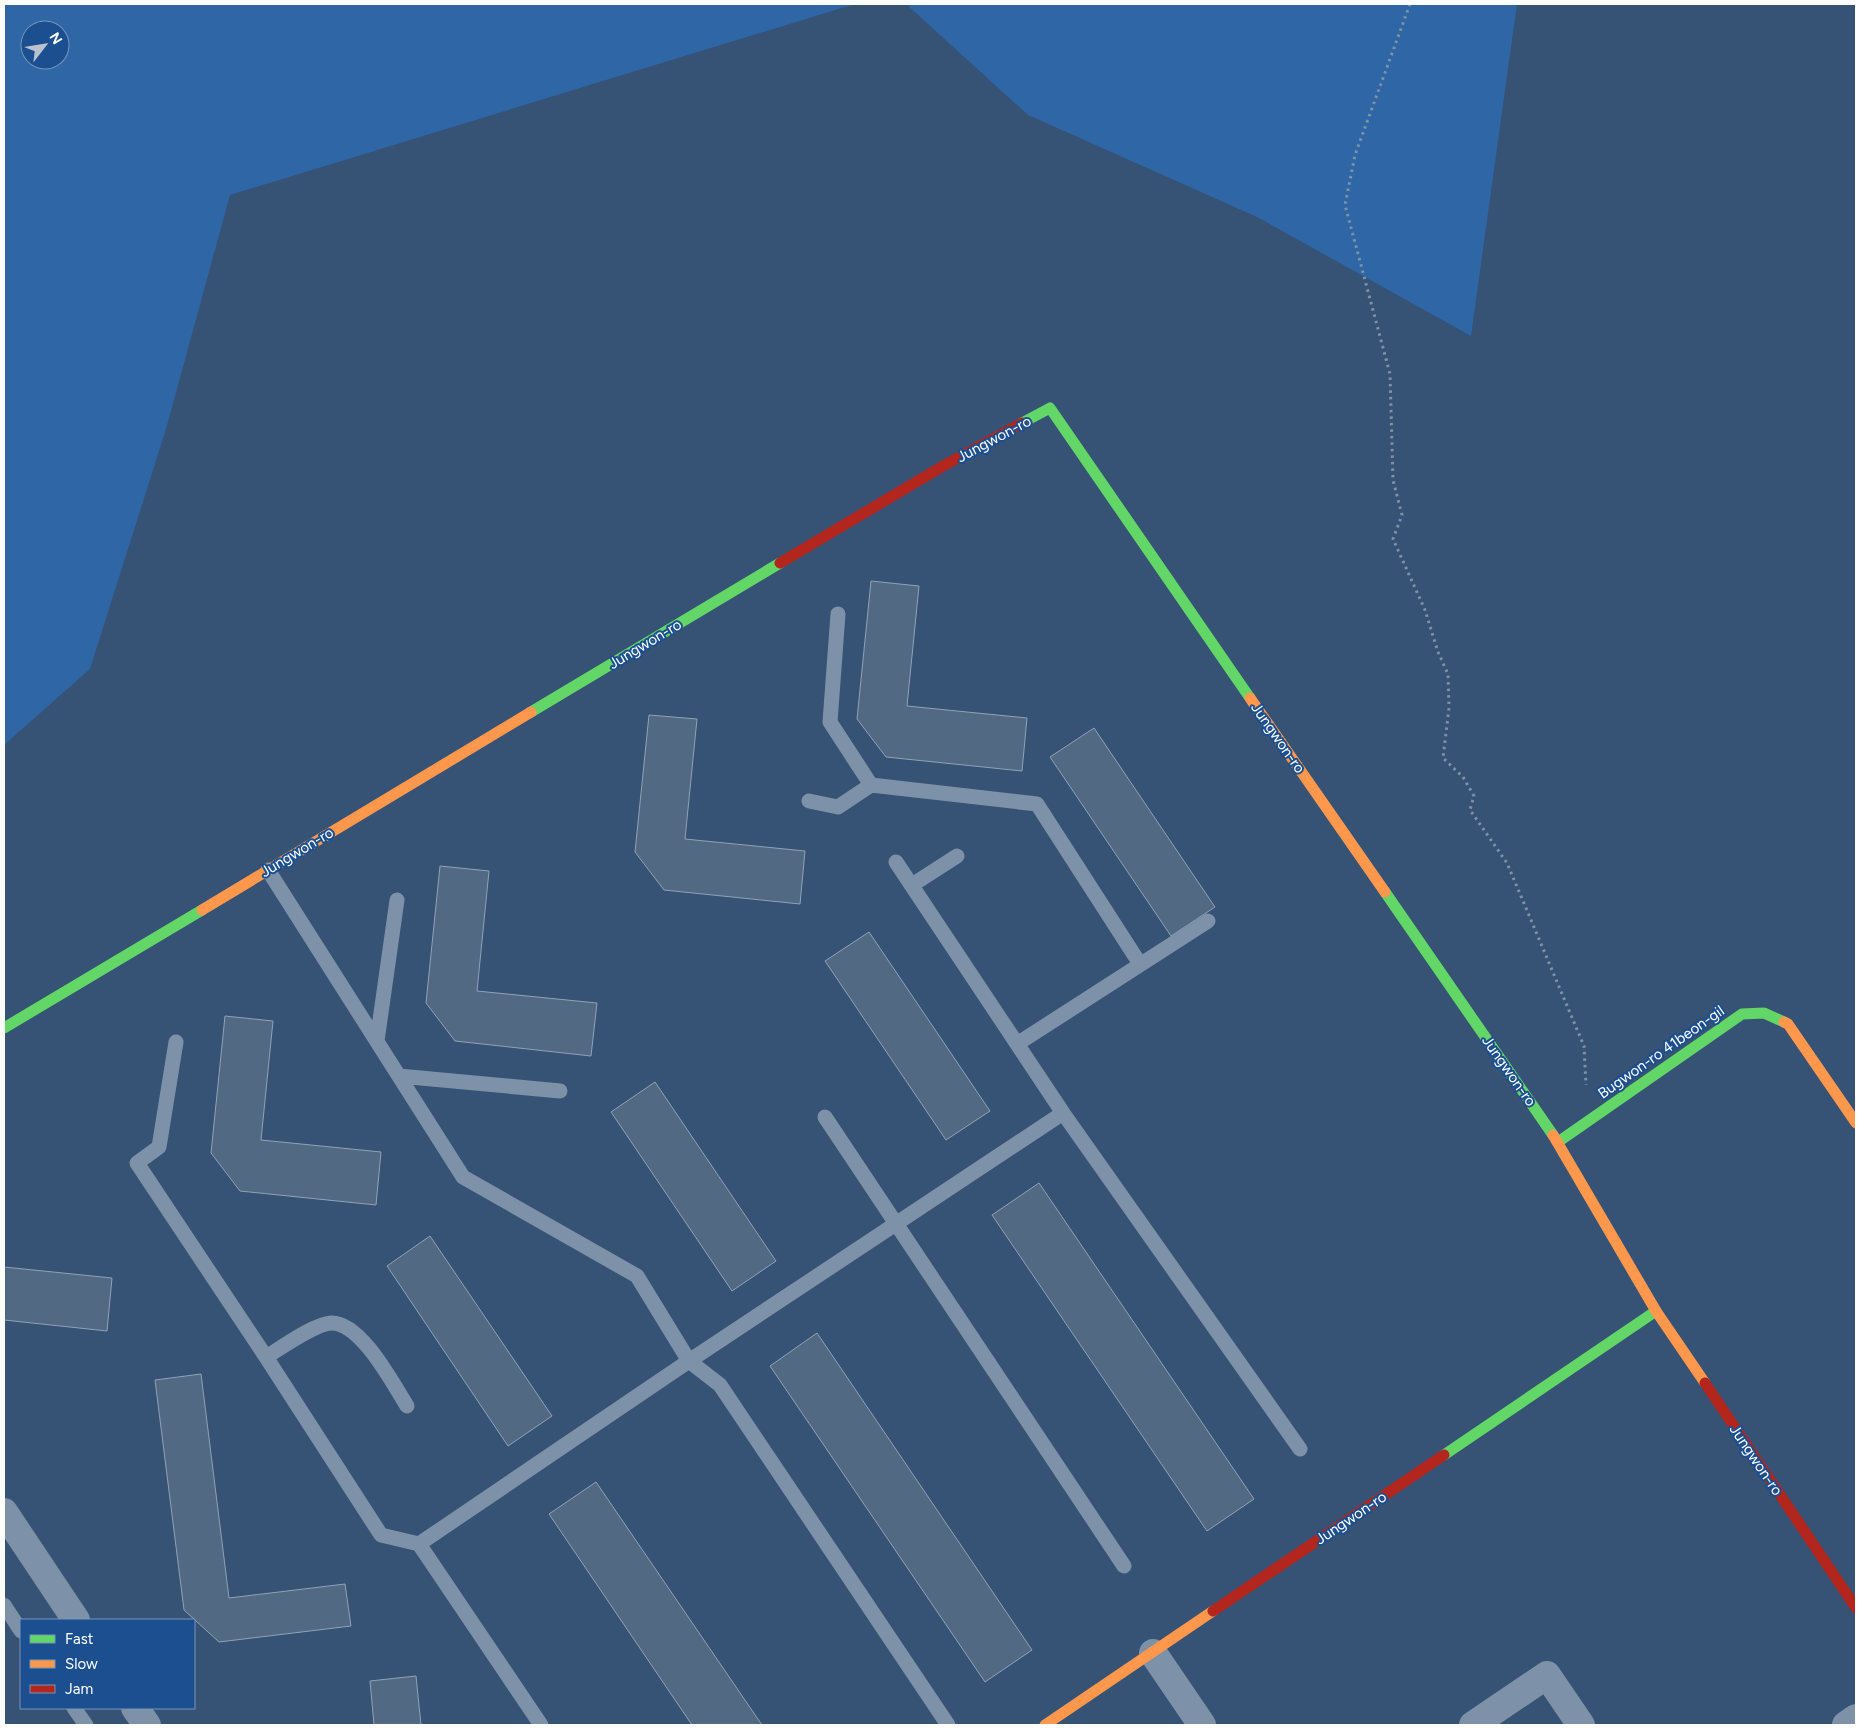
<svg xmlns="http://www.w3.org/2000/svg" width="1860" height="1729" font-family="Figtree,sans-serif">
<style>
.green{fill:#2f66a5;fill-rule:evenodd}
.building{fill:#526984;stroke:#92a2b6}
.lines{fill:none;stroke-linecap:round;stroke-linejoin:round}
.path{stroke:#7d92a8;stroke-width:3;stroke-dasharray:2.5 4;stroke-linecap:butt}
.lane{stroke:#7d92a8;stroke-width:15}
.street{stroke:#7d92a8;stroke-width:28}
.fast{stroke:#63d668;stroke-width:11}
.slow{stroke:#ff974d;stroke-width:11}
.jam{stroke:#b3261e;stroke-width:11}
.labels{text-anchor:middle;dominant-baseline:central;stroke-width:4;stroke-linejoin:round;paint-order:stroke}
.street-label{font-size:15px;fill:#fff;stroke:#1b4f8f}
</style>
<rect width="100%" height="100%" fill="#365274"/>
<path class="green" d="M4,4H855L230,195L166,429L90,669L4,745ZM30,30H60V60H30Z
M906,4H1517L1471,336L1257,217L1028,115Z"/>
<path class="building" d="M871,581L919,586L907,706L1027,718L1022,771L886,757L857,719Z
M649,715L697,719L685,839L805,851L800,904L664,890L635,852Z
M1094,728L1215,907L1171,936L1050,757Z
M440,866L489,871L477,991L597,1003L591,1056L455,1041L426,1003Z
M869,932L990,1111L946,1140L825,961Z
M225,1016L273,1021L261,1140L381,1152L376,1205L240,1191L211,1153Z
M655,1082L776,1261L732,1291L611,1112Z
M1039,1183L1254,1499L1207,1531L992,1215Z
M430,1236L552,1416L508,1446L387,1266Z
M4,1267L112,1278L107,1331L4,1320Z
M817,1333L1032,1650L985,1682L770,1366Z
M201,1374L229,1598L345,1584L351,1626L219,1642L184,1610L155,1380Z
M596,1482L762,1725H692L549,1514Z
M416,1676L421,1725H374L370,1681Z"/>
<g class="lines">
<path class="path" d="M1410,4L1355,155L1345,205L1390,374L1393,480L1402,515L1393,539L1425,610L1438,652L1448,674L1449,708L1443,758L1463,777L1474,796L1470,810L1507,863L1584,1046L1586,1085"/>
<path class="lane" d="M838,614L830,722L871,785L1037,804L1140,964
M809,801L838,807L871,785
M896,862L1063,1113L1300,1449
M268,870L463,1177L637,1276L689,1361L720,1385L948,1725
M912,885L957,856
M377,1041L397,900
M176,1042L159,1147L137,1163L266,1357L381,1535L419,1544L541,1725
M1017,1044L1208,921
M399,1076L560,1091
M825,1117L1124,1566
M266,1357C281,1348 314,1324 331,1323C361,1322 393,1384 407,1406
M419,1544L689,1361L1063,1113
M4,1605L21,1631
M74,1708L86,1725"/>
<path class="street" d="M4,1512L76,1620
M1153,1653L1202,1725
M135,1708L147,1725
M1473,1725L1547,1675L1581,1725
M1846,1725L1856,1718"/>
<path class="fast" d="M1022,423L1050,408L1250,698
M531,712L780,563
M1385,892L1553,1135
M4,1028L202,910
M1558,1142L1742,1014L1764,1013L1784,1022
M1444,1455L1656,1311"/>
<path class="slow" d="M1250,698L1385,892
M202,910L531,712
M1784,1022L1788,1024L1856,1123
M1553,1135L1656,1311L1705,1383
M1045,1725L1213,1611"/>
<path class="jam" d="M780,563L943,466L1022,423
M1705,1383L1856,1608
M1213,1611L1444,1455"/>
</g>
<g class="labels">
<g class="street-label">
<text transform="translate(994 439) rotate(-28)">Jungwon-ro</text>
<text transform="translate(645 644) rotate(-31)">Jungwon-ro</text>
<text transform="translate(1278 738) rotate(55)">Jungwon-ro</text>
<text transform="translate(297 852) rotate(-31)">Jungwon-ro</text>
<text transform="translate(1661 1052) rotate(-35)">Bugwon-ro 41beon-gil</text>
<text transform="translate(1509 1071) rotate(55)">Jungwon-ro</text>
<text transform="translate(1756 1460) rotate(56)">Jungwon-ro</text>
<text transform="translate(1351 1518) rotate(-34)">Jungwon-ro</text>
</g>
</g>
<rect width="1860" height="1729" fill="none" stroke="#ffffff" stroke-width="10"/>
<rect x="20" y="1619" width="175" height="90" fill="#1b4f8f" stroke="#7695bc"/>
<rect x="30" y="1635" width="25" height="8" fill="#63d668" stroke="#7695bc"/>
<text x="65" y="1644" font-size="15" fill="#ffffff">Fast</text>
<rect x="30" y="1660" width="25" height="8" fill="#ff974d" stroke="#7695bc"/>
<text x="65" y="1669" font-size="15" fill="#ffffff">Slow</text>
<rect x="30" y="1685" width="25" height="8" fill="#b3261e" stroke="#7695bc"/>
<text x="65" y="1694" font-size="15" fill="#ffffff">Jam</text>
<g transform="translate(45 45) rotate(59)"><circle r="24" fill="#1b4f8f" stroke="#7695bc"/>
<path d="M0-4L9 19L0 12L-9 19Z" fill="#b9c2ce"/>
<text y="-8" font-size="14" font-weight="bold" text-anchor="middle" fill="#ffffff">N</text>
</g>
</svg>
